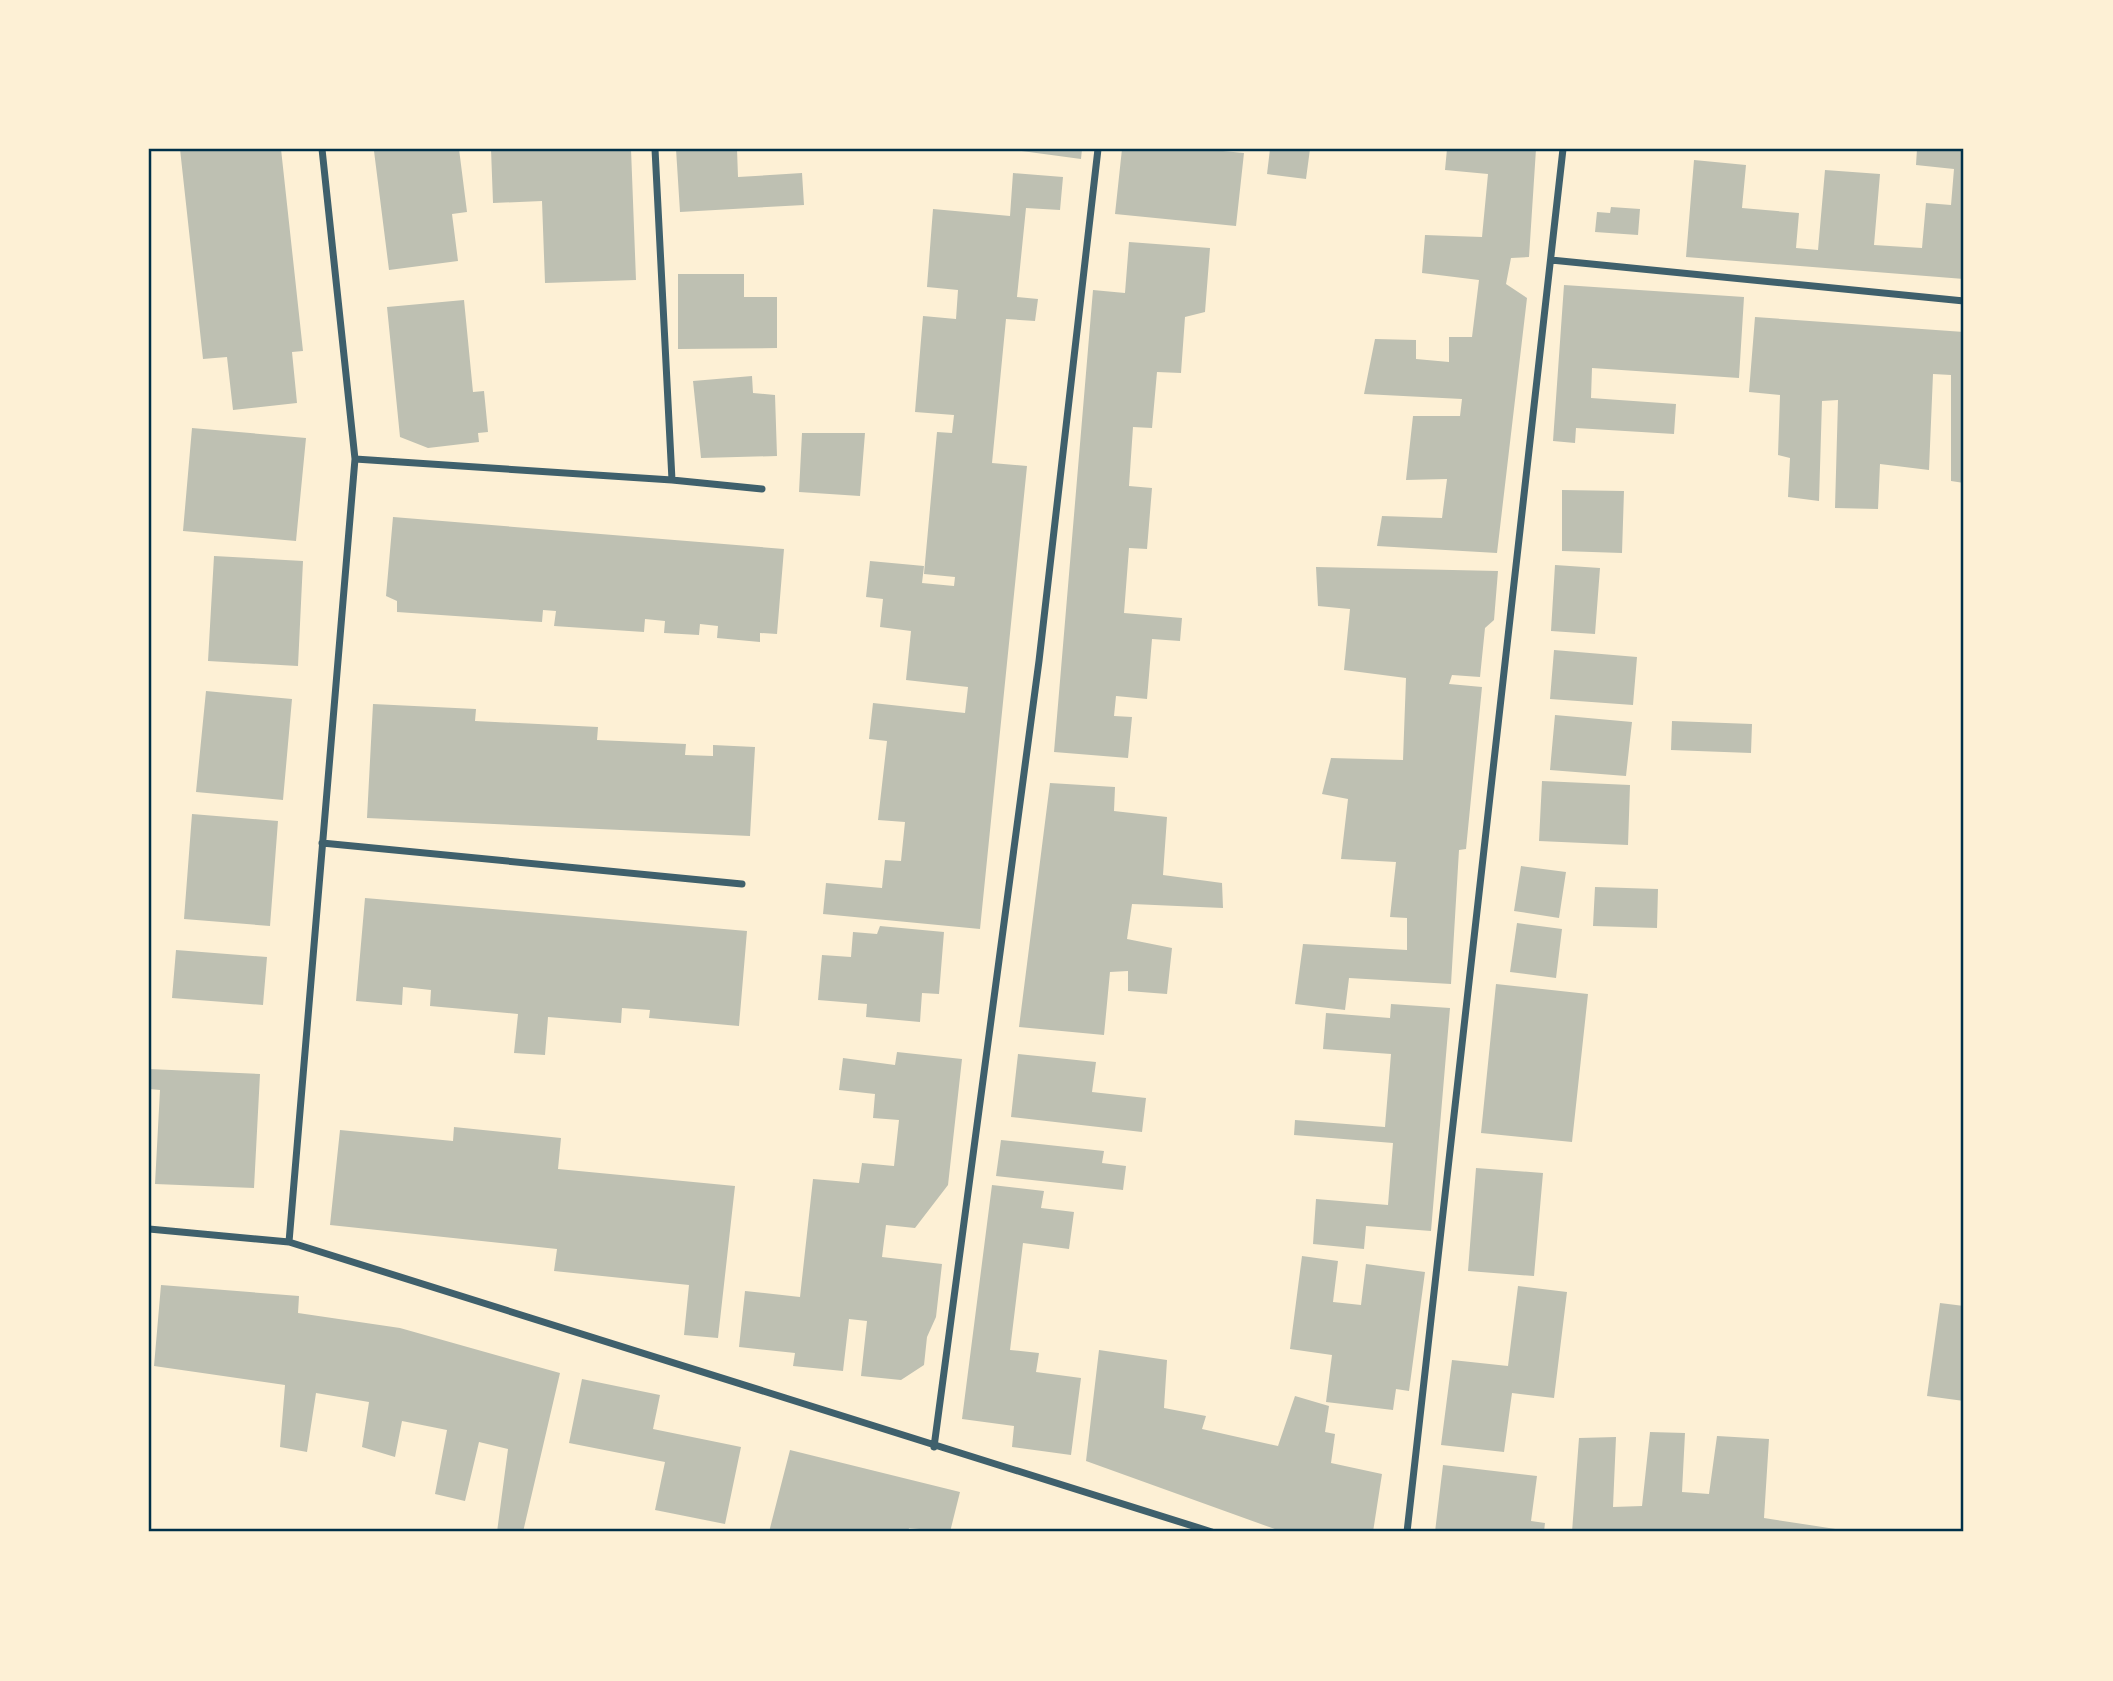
<svg xmlns="http://www.w3.org/2000/svg" width="2113" height="1681" font-family="Signika,sans-serif">
<style>
.building{fill:#bec0b2}
.lines{fill:none;stroke-linecap:round;stroke-linejoin:round}
.minor{stroke:#3f606c;stroke-width:7}
.neatline{fill:none;stroke:#003049;stroke-width:2.5}
</style>
<rect width="100%" height="100%" fill="#fdf0d5"/>
<path class="building" d="M180,149H281L303,351L292,352L297,403L233,410L227,357L203,359Z
M392,149H459L467,212L452,214L458,261L389,270L374,151Z
M491,149H631L636,280L545,283L542,201L493,203Z
M676,149H737L738,177L802,173L804,205L680,212Z
M1007,149H1082L1081,159Z
M1122,149H1202L1244,153L1236,226L1115,214Z
M1270,149H1310L1306,179L1267,174Z
M1447,149H1536L1529,257L1511,258L1506,284L1527,298L1497,553L1377,546L1382,516L1442,518L1447,479L1406,480L1413,416H1460L1462,399L1364,394L1375,339L1416,340V359L1449,362V337H1472L1479,280L1422,273L1425,235L1482,237L1488,174L1445,170Z
M1917,149L1964,150V279L1686,257L1694,160L1746,165L1742,208L1799,213L1796,248L1818,250L1825,170L1880,174L1874,245L1922,248L1926,203L1951,205L1954,169L1916,165Z
M1013,173L1063,177L1060,210L1026,208L1017,297L1038,299L1035,321L1006,319L992,463L1027,466L980,929L823,914L826,883L882,888L885,860L901,861L905,822L878,820L887,741L869,739L873,703L965,713L968,687L906,680L911,631L880,627L883,599L866,597L870,561L924,566L922,583L954,586L955,577L924,574L937,432L952,433L954,415L915,412L923,316L956,319L958,290L927,287L933,209L1010,216Z
M1611,207L1640,209L1638,235L1595,232L1597,212L1610,213Z
M1129,242L1210,248L1205,312L1185,317L1181,373L1157,372L1152,428L1133,427L1129,486L1152,488L1147,549L1129,548L1124,613L1182,618L1180,641L1152,639L1147,699L1116,696L1114,716L1132,717L1128,758L1054,752L1093,290L1125,293Z
M678,274H744V297H777V348L678,349Z
M1564,285L1744,297L1739,378L1592,368L1591,398L1676,404L1674,434L1576,428L1575,443L1553,441Z
M464,300L473,392L484,391L488,432L478,433L479,442L428,448L400,437L387,307Z
M1755,317L1964,332V483L1951,481V375L1933,374L1929,470L1880,464L1878,509L1835,508L1838,400L1822,401L1819,501L1788,497L1790,458L1778,455L1780,395L1749,392Z
M752,376L753,393L775,395L777,456L701,458L693,381Z
M192,428L306,438L296,541L183,531Z
M802,433H865L860,496L799,492Z
M1562,490L1624,491L1622,553L1562,551Z
M393,517L784,549L777,634L760,633V642L717,638L718,626L700,624L699,635L664,633L665,621L645,619L644,632L554,626L556,611L543,610L542,622L397,612V601L386,596Z
M214,556L303,561L298,666L208,661Z
M1555,565L1600,568L1595,634L1551,631Z
M1316,567L1498,571L1494,620L1485,628L1480,677L1452,675L1449,684L1482,687L1466,849L1459,850L1451,984L1349,978L1345,1010L1295,1004L1303,944L1407,950V918L1390,917L1396,862L1341,859L1348,799L1322,794L1331,758L1403,760L1406,678L1344,670L1350,609L1318,606Z
M1554,650L1637,657L1633,705L1550,699Z
M206,691L292,699L283,800L196,792Z
M373,704L476,709L475,721L598,727L597,740L686,744L685,755L713,756V745L755,747L750,836L367,818Z
M1555,715L1632,722L1626,776L1550,770Z
M1672,721L1752,724L1751,753L1671,750Z
M1542,781L1630,785L1628,845L1539,841Z
M1050,783L1115,787L1114,811L1167,817L1163,875L1222,883L1223,908L1132,904L1127,939L1172,948L1167,994L1128,991V971L1110,972L1104,1035L1019,1027Z
M192,814L278,821L270,926L184,919Z
M1521,866L1566,872L1559,918L1514,911Z
M1595,887L1658,889L1657,928L1593,926Z
M365,898L747,931L739,1026L649,1018L650,1010L622,1008L621,1023L548,1017L545,1055L514,1053L518,1014L430,1006L431,990L403,987L402,1005L356,1001Z
M1517,923L1562,929L1556,978L1510,972Z
M880,926L944,932L939,994L922,993L920,1022L866,1017L867,1004L818,1000L822,955L851,957L853,932L877,934Z
M176,950L267,957L263,1005L172,998Z
M1496,984L1588,994L1572,1142L1481,1133Z
M1391,1004L1450,1008L1431,1231L1366,1226L1364,1249L1313,1244L1316,1199L1388,1205L1393,1143L1294,1135L1295,1120L1385,1127L1391,1054L1323,1049L1326,1013L1390,1018Z
M897,1052L962,1059L948,1185L915,1228L886,1225L882,1257L942,1264L936,1317L927,1337L924,1365L901,1380L861,1376L867,1321L849,1319L843,1371L793,1366L795,1353L739,1347L745,1291L800,1297L813,1179L859,1183L862,1163L894,1166L899,1120L873,1118L875,1094L839,1090L843,1058L895,1065Z
M1018,1054L1096,1062L1092,1092L1146,1098L1142,1132L1011,1117Z
M149,1069L260,1074L254,1188L155,1184L160,1090L149,1089Z
M454,1127L561,1138L558,1169L735,1186L718,1338L684,1335L689,1285L554,1271L557,1249L330,1225L340,1130L453,1141Z
M1001,1140L1104,1151L1102,1163L1126,1166L1123,1190L996,1176Z
M1476,1168L1543,1173L1534,1276L1468,1271Z
M992,1185L1044,1191L1041,1208L1074,1212L1069,1249L1023,1243L1010,1350L1039,1353L1036,1372L1081,1378L1071,1455L1012,1447L1014,1426L962,1419Z
M1302,1256L1338,1261L1333,1302L1361,1305L1366,1264L1425,1272L1409,1391L1396,1389L1393,1410L1326,1402L1332,1355L1290,1349Z
M161,1285L299,1296L298,1313L400,1328L560,1373L523,1532H497L508,1449L479,1442L465,1501L435,1494L447,1430L402,1421L395,1457L362,1447L369,1402L316,1393L307,1452L280,1447L285,1385L154,1366Z
M1518,1286L1567,1292L1554,1398L1512,1393L1504,1452L1441,1445L1452,1360L1508,1366Z
M1940,1303L1964,1306V1401L1927,1396Z
M1099,1350L1167,1360L1164,1408L1206,1416L1202,1429L1278,1446L1295,1396L1329,1406L1325,1432L1335,1434L1331,1463L1382,1474L1373,1532H1323L1302,1529L1300,1532H1283L1086,1461Z
M582,1379L660,1395L653,1429L741,1447L725,1524L655,1510L665,1462L569,1443Z
M1650,1432L1685,1433L1682,1492L1709,1494L1717,1436L1769,1439L1764,1518L1855,1532H1572L1579,1438L1616,1437L1613,1507L1642,1506Z
M790,1450L960,1492L950,1532L909,1528L908,1532H769Z
M1443,1465L1537,1476L1531,1521L1545,1523L1544,1532H1435Z"/>
<g class="lines">
<path class="minor" d="M655,149L672,480
M1551,260L1964,301
M355,459L672,480L762,489
M322,843L742,884
M149,1229L289,1242L1212,1532
M289,1242L355,459L322,149
M934,1447L1039,661L1098,149
M1407,1532L1563,149"/>
</g>
<rect width="2113" height="1681" fill="none" stroke="#fdf0d5" stroke-width="301"/>
<rect x="150" y="150" width="1812" height="1380" class="neatline"/>
</svg>
